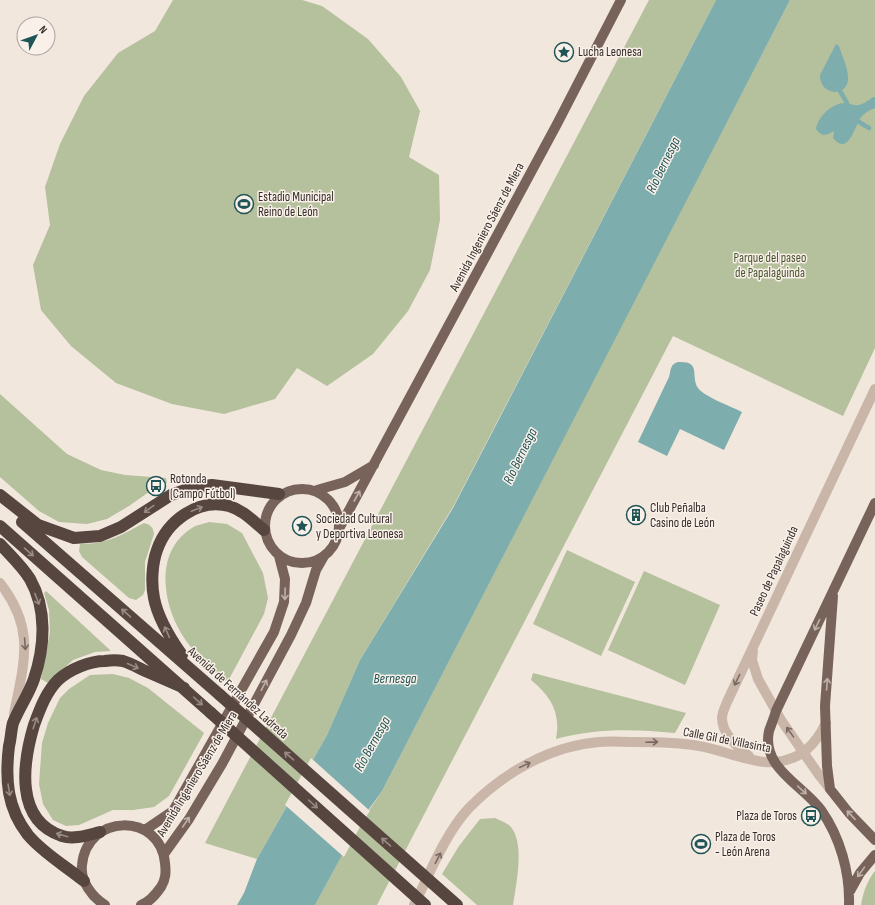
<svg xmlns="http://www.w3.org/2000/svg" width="875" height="905" font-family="'Sofia Sans Condensed',sans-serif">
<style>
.green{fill:#b5c09d}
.water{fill:#7dadad}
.pier{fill:#f1e7dd}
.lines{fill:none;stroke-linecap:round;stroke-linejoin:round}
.stream{stroke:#7dadad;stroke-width:4.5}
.minor{stroke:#c9b6a9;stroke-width:10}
.major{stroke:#77635a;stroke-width:10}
.highway{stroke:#574640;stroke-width:12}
.highway-bridge{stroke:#574640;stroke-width:12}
.oneway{stroke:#beb1a9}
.oneway2{stroke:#988a84}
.oneway3{stroke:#786a63}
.labels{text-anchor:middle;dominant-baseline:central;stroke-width:3;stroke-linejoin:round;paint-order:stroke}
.poi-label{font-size:13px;fill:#362c29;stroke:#f9f1e9;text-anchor:start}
.street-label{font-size:13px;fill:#362c29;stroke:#f9f1e9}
.park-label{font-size:13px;fill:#47532e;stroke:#f9f1e9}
.water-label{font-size:14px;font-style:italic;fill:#205456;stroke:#f9f1e9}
</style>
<rect width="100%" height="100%" fill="#f1e7dd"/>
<path class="green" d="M173,0H302L322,6L368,39L401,77L420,111L409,157L439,175L440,220L430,270L408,311L373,354L327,386L297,368L275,399L224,414L172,404L116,383L71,346L41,310L33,265L50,225L45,187L60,144L84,96L118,53L155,31Z
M649,0H716L454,505L360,660L327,735L257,859L205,843Z
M790,0H875V348L843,416L673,336L377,905H315L353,834L382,791L636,297Z
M0,394L67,454L101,470L125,475L166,478L167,483L153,489L129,506L107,519L87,524L59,522L39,511L0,477Z
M209,522L227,524L242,533L263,573L268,598L264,614L227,683C210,668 193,653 181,633C162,601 155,551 192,528C196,525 204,524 209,522Z
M144,523C151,525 153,527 154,534L145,562V590L143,595L136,600L129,598L82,557L79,551L80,544C96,544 110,541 125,533C132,530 137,526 144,523Z
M567,550L635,582L601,656L533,624Z
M644,571L720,605L685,685L608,650Z
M46,591L110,650V651L95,652L73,660L48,683L41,679L50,632L49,610L44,593Z
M533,673L686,713L675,733C635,729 595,728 556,739C561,713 551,696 531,680Z
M113,674L129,678L148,688L204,733L169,796L154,807L133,810H113L79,825L66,826L53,820L43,804L39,784L42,743L48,723L60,698L69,689L90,675Z
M495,818C499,820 505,822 509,825C526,841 516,884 513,905H477L442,874L459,846L480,819Z
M875,871V905H861C863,893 867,881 875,871Z"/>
<path class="water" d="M716,0H790L382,791L361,820L315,905H237L244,893L257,859L327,735L360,660L453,508Z
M836,44L839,46C842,56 849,70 848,80C846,98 819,95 820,75Z
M873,97H875V108C870,110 866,112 862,116C854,126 849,157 833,138L834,131C826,136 822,137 816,129C818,116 833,102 847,103C851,104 855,106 859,105C864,104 869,100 873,97Z
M678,362C702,361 690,375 698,388C703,396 732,407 742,412L724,450L680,429L667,456L638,442L669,377C671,370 670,364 678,362Z"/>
<path class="pier" d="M311,758L370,811L363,821L344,857L285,805Z"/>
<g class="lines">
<path class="stream" d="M840,91L847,103
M859,122L869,128"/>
<path class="minor" d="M0,583C36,629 24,662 14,714
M753,651L752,660L758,679L781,720L819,775L830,789
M749,756C737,747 722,734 722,718C722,713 725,707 727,702L875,389
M414,905C429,875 446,832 469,808C503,773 550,746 599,742C610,741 622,742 633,742C655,742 677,742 699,746C720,749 756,765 776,762C802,759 815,745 826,723"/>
<path class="major" d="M265 526a37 37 0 1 1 74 0a37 37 0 1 1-74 0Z
M317,490L345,482L374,465
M340,527L557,124L621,0
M833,596L825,706L827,766L830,789L849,813L875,840
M145,830L173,811L274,632L284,602L285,579L279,556
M164,854L189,819L222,764L291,635L306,603L316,570L324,556
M850,891L860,873L875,855
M105,905C92,897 80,881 82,865C87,813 160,812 165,863C166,872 166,879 161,887C156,894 150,902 141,905
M849,905C850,872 840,837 821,810C803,785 761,768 769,731C771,725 774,718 776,711L875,503"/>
<path class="highway" d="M0,495L38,525L74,538L100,536L121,527L171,495L191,488L212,485L279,494
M22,522L220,695
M0,526L211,713
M0,544C10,555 22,566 30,579C47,609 45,646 34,679C29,694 19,708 13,723C11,730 11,739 9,746C5,780 7,808 28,835C44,854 66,866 84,881
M182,655C170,638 158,619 154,598C151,583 152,564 157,550C167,521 198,498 229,506C243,510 253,521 264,530
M100,832C88,835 74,840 62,836C14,820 23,762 34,725C40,709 46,692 58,680C70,669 90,661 105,661C111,660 118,660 123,661C130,663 137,667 143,670C157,676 171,682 184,688"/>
<path class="highway-bridge" d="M220,695L457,905
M211,713L425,905"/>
</g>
<defs><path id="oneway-shaft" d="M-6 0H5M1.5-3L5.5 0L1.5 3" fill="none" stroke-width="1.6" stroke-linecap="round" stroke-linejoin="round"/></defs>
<g class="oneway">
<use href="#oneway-shaft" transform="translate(357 496) rotate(-61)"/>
<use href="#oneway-shaft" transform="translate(285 594) rotate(91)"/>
<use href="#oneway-shaft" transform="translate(817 625) rotate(115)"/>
<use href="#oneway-shaft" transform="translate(827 684) rotate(-86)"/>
<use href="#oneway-shaft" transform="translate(264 685) rotate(-62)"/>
<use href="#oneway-shaft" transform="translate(802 790) rotate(42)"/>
<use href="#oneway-shaft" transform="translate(851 815) rotate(-133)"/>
<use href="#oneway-shaft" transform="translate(186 822) rotate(-56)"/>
<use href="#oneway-shaft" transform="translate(861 872) rotate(126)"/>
</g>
<g class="oneway2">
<use href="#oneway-shaft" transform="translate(149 509) rotate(144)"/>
<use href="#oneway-shaft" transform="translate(197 509) rotate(-21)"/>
<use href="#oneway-shaft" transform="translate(29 552) rotate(41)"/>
<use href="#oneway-shaft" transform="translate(37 599) rotate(69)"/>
<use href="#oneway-shaft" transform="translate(126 613) rotate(-139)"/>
<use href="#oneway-shaft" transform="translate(167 632) rotate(-114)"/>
<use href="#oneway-shaft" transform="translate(133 666) rotate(24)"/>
<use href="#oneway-shaft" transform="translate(198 701) rotate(42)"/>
<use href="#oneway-shaft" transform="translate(35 723) rotate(-72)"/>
<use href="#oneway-shaft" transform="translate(289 756) rotate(-139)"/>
<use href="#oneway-shaft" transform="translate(9 790) rotate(81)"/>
<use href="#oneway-shaft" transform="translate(313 804) rotate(42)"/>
<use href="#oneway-shaft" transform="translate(62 835) rotate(-164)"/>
<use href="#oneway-shaft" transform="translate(386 842) rotate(-139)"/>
</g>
<g class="oneway3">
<use href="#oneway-shaft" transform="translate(25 644) rotate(86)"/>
<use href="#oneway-shaft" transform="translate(737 680) rotate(116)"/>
<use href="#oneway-shaft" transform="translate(790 732) rotate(-126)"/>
<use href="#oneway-shaft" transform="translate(652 742) rotate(-2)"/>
<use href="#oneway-shaft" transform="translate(525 765) rotate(-25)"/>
<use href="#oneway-shaft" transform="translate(438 858) rotate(-63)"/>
</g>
<defs>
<symbol id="sight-ring" viewBox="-11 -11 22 22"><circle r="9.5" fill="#f9f1e9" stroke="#205456" stroke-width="1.5"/><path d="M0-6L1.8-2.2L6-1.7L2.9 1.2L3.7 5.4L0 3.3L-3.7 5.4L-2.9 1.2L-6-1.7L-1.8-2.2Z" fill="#205456"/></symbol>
<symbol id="stadium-ring" viewBox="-11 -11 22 22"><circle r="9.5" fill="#f9f1e9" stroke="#205456" stroke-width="1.5"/><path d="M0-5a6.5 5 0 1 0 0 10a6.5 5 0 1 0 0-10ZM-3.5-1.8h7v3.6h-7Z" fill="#205456"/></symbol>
<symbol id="bus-ring" viewBox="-11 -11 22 22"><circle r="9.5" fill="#f9f1e9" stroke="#205456" stroke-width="1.5"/><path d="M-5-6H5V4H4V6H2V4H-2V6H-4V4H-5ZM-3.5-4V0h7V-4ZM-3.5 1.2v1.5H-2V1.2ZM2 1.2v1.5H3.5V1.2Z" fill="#205456"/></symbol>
<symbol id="building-ring" viewBox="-11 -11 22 22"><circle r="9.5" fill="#f9f1e9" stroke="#205456" stroke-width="1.5"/><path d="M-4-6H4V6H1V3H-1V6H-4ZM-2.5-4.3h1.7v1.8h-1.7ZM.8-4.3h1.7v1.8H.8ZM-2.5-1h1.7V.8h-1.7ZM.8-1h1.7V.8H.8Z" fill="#205456"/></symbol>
</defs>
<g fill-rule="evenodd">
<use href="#sight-ring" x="553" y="41" width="22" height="22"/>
<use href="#stadium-ring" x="233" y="193" width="22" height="22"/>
<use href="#bus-ring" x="145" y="475" width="22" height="22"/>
<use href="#building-ring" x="625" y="504" width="22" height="22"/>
<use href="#sight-ring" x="291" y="515" width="22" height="22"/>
<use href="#bus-ring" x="800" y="805" width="22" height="22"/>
<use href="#stadium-ring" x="690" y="833" width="22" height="22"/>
</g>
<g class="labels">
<g class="poi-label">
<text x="578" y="52">Lucha Leonesa</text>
<text x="258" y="197">Estadio Municipal<tspan x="258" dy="15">Reino de León</tspan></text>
<text x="170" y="479">Rotonda<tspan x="170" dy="15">(Campo Fútbol)</tspan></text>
<text x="650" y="508">Club Peñalba<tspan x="650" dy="15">Casino de León</tspan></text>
<text x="316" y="519">Sociedad Cultural<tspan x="316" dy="15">y Deportiva Leonesa</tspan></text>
<text x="797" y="816" text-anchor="end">Plaza de Toros</text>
<text x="715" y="837">Plaza de Toros<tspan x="715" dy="15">- León Arena</tspan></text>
</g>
<g class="street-label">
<text transform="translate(487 227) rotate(-62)">Avenida Ingeniero Sáenz de Miera</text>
<text transform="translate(774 571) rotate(-65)">Paseo de Papalaguinda</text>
<text transform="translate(238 693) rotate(42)">Avenida de Fernández Ladreda</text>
<text transform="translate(727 740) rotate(11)">Calle Gil de Villasinta</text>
<text transform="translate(197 774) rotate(-59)">Avenida Ingeniero Sáenz de Miera</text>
</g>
<g class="park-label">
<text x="770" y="258">Parque del paseo<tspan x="770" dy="15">de Papalaguinda</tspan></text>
</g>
<g class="water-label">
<text transform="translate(663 165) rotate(-64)">Río Bernesga</text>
<text transform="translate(520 456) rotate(-64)">Río Bernesga</text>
<text x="395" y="678">Bernesga</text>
<text transform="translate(372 744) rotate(-61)">Río Bernesga</text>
</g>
</g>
<g transform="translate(36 36) rotate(49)"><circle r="19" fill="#f9f1e9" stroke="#aba29c"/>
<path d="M0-3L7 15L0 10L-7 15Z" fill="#205456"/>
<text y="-6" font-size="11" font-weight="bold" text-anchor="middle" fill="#362c29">N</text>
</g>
</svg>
